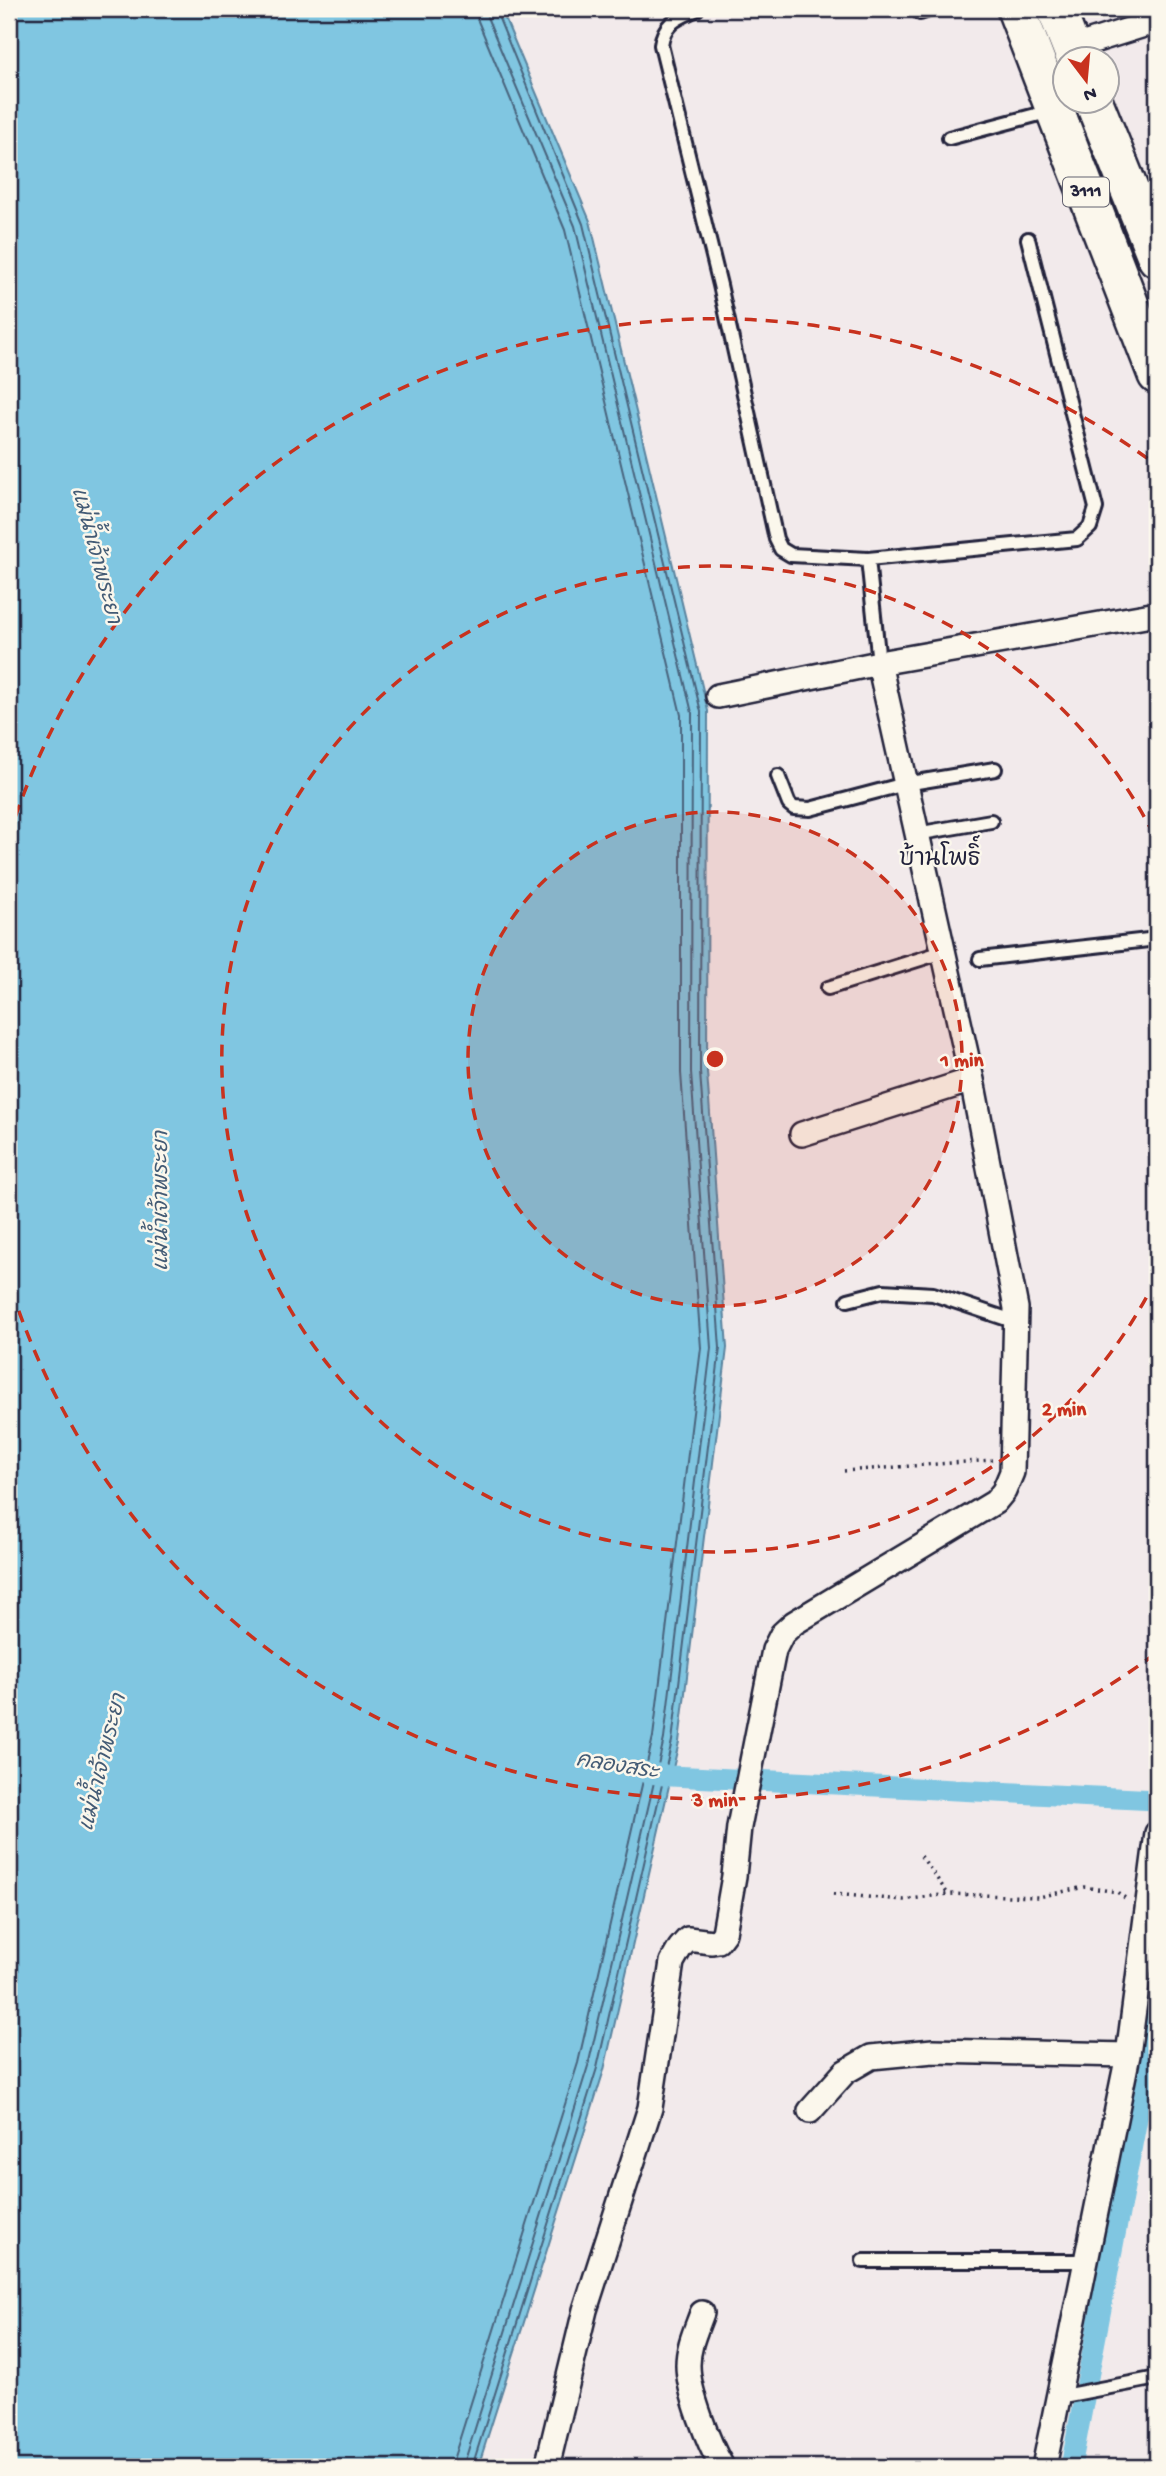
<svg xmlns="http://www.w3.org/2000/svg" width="1166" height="2476" font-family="'Gochi Hand','Playpen Sans Thai',sans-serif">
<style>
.water{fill:#80c6e1;stroke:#5a849f;stroke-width:2}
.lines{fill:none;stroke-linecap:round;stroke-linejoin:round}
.shore{stroke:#48647d;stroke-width:2}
.canal{stroke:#80c6e1;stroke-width:21}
.lane-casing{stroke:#22223b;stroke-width:18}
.street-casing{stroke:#22223b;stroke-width:28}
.primary-casing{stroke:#22223b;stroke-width:42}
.path{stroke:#22223b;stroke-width:3.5;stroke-dasharray:2 5;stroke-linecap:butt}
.lane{stroke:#fbf7ec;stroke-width:12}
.street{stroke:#fbf7ec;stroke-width:23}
.primary{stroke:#fbf7ec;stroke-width:37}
.ring{fill:none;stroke:#c8321e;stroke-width:3.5;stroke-dasharray:12 9}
.labels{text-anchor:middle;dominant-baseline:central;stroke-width:5;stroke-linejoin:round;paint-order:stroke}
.shield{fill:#fbf7ec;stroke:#636270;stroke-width:2}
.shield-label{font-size:18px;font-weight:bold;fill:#22223b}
.water-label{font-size:21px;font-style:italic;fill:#435b75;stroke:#fbf7ec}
.quarter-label{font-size:23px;fill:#22223b;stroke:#fbf7ec}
.centre{fill:#c8321e;stroke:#fbf7ec;stroke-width:3.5}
.ring-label{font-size:21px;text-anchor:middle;font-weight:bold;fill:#c8321e;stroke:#fbf7ec;stroke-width:5;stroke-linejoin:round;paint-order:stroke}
</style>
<rect width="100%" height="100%" fill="#f2eaeb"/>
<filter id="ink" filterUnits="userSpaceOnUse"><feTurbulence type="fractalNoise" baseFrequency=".0143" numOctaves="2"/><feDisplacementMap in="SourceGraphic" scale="14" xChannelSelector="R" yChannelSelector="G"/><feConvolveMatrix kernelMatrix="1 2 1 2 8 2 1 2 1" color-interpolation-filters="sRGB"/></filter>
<g filter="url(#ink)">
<path class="water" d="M9,9H501L590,221L708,711L707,1072L727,1348L679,1742L604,2070L478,2467H9Z"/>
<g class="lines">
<path class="shore" d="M452,2467L454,2457L578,2063L653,1737L701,1348L681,1073V715L565,230L478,21L476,9
M463,2467L588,2066L664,1739L711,1348L691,1072L692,713L575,226L487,17L486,9
M472,2467L597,2068L672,1741L720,1348L700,1072L701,712L583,224L495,9"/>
<path class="canal" d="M644,1772L671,1776L1157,1800
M1071,2467L1157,2013"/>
<defs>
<path id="lane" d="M697,9C678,18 664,22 661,45L720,285L776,539L781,549L791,555L868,559L879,663
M920,13L932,9
M949,138L1051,111
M868,559L1077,539L1090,527L1096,508L1028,239
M778,776L789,804L794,808L810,809L905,784L995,769
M916,834L991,821
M980,959L1157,939
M828,988L943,952
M848,1300L883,1291L933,1294L1016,1322
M863,2261H1086
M1058,2397L1157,2378"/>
<path id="street" d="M1071,48L1157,21
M718,696L879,663L1157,614
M802,1134L972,1080
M810,2111L845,2072L871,2057L933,2051L1128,2055
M702,2313C696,2330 688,2346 688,2365C688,2392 709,2444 722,2467
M547,2467L585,2310L650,2108L672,1962L680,1948L688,1939L712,1942L718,1941L724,1933L734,1876L739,1827L774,1650L782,1634L794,1623L995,1502L1004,1491L1012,1472L1016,1308L972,1080L879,663
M1044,2467L1128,2055L1157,1833"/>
<path id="primary" d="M1016,9L1157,375
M1056,9L1076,60
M1094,102L1157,258"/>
</defs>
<use href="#lane" class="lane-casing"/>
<use href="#street" class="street-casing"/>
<use href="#primary" class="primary-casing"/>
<path class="path" d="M844,1471L992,1460
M921,1856L948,1894
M833,1894L903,1900L948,1894L1039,1897L1084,1887L1117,1892L1128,1900"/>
<use href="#lane" class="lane"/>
<use href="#street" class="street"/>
<use href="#primary" class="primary"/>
</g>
</g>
<circle cx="715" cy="1059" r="247" fill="#c8321e" fill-opacity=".12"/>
<g class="ring">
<circle cx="715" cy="1059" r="247"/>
<path d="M1156 1279A493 493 0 1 1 1156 839"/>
<path d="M1155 1654A740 740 0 0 1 9 1282M9 836A740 740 0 0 1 1155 464"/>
</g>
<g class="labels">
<rect class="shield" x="1063" y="177.5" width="46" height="29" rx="5"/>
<g class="shield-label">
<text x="1086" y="192">3111</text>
</g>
<g class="water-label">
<text transform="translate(94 556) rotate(75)">แม่น้ำเจ้าพระยา</text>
<text transform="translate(163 1201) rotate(-90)">แม่น้ำเจ้าพระยา</text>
<text transform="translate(105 1763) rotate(-76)">แม่น้ำเจ้าพระยา</text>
<text transform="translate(617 1768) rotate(9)">คลองสระ</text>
</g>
<g class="quarter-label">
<text x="940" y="860">บ้านโพธิ์</text>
</g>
</g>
<circle cx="715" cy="1059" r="10" class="centre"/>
<g class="ring-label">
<text x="962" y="1066">1 min</text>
<text x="1064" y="1415">2 min</text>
<text x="715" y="1806">3 min</text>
</g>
<rect width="1166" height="2476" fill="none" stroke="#fbf7ec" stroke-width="35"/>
<rect x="18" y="18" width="1131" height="2441" fill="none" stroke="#22223b" stroke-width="2.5" filter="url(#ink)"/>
<g transform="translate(1086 80) rotate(164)"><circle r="33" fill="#fbf7ec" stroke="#a4a2a5" stroke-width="2"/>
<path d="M0-5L12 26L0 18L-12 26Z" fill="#c8321e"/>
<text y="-10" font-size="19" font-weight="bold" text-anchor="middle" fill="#22223b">N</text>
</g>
</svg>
